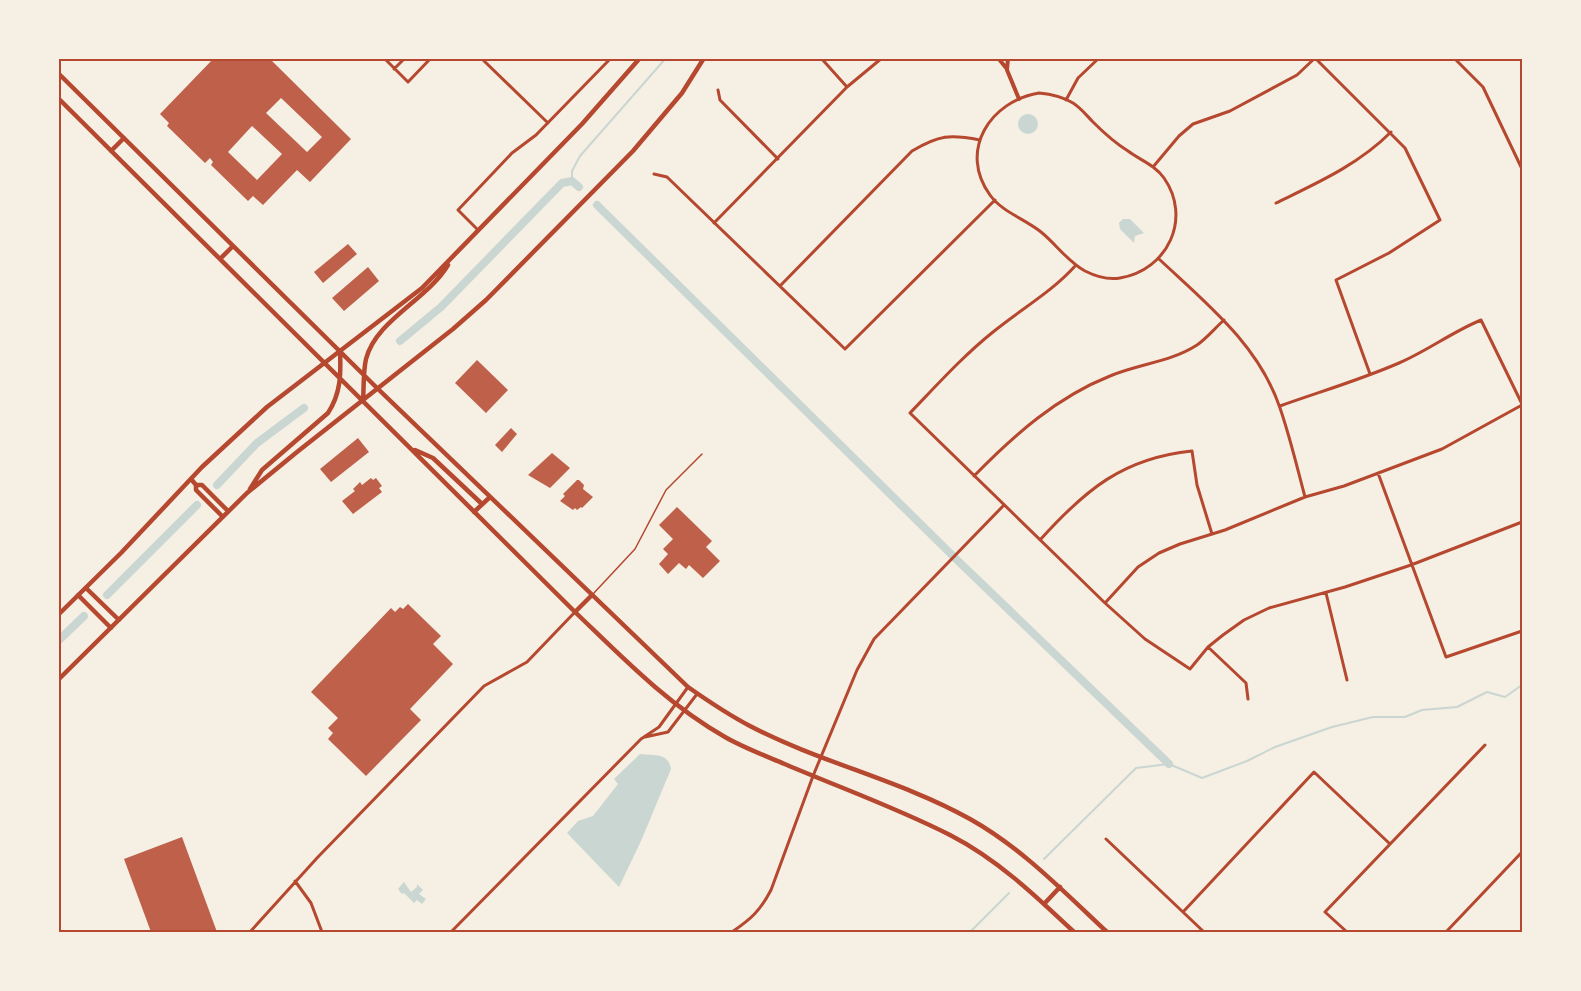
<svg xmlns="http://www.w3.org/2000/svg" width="1581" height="991" font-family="'Source Sans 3',sans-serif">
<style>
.water{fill:#c9d6d2}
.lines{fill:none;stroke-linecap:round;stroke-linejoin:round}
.stream{stroke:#c9d6d2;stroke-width:2}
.canal{stroke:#c9d6d2;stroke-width:8}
.building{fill:#bf614a;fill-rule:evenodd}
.service{stroke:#b5482f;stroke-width:1.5}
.minor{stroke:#b5482f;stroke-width:3}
.tertiary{stroke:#b5482f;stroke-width:4}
.secondary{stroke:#b5482f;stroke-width:4.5}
.neatline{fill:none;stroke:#b5482f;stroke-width:2}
</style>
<rect width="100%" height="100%" fill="#f6efe4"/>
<path class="water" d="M1018 124a10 10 0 1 1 20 0a10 10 0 1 1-20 0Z
M1123,219H1130L1144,233L1135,236L1134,243L1120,229L1119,223Z
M640,754C654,756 668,752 671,769L641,841L619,887L567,833L578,821L593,816L618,784L614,779Z
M404,882L411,892L417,887V884L423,890L419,894L426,899L422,904L417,900L414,903L404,893L402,894L398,889Z"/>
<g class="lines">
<path class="stream" d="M572,181V171L580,156L666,58
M1044,859L1136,768L1169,764L1202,778L1247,761L1275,747L1332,727L1373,717H1405L1422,710L1457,707L1487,692L1505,697L1522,685
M970,932L1009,893"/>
<path class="canal" d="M597,205L955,558L1169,764
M400,341L441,307L562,183L572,181L579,187
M217,485L257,443L304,408
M107,595L197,505
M58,641L84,616"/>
</g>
<path class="building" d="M214,58H269L351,139L310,182L297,170L263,205L253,196L248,201L211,165L213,162L210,158L205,163L167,126L169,123L160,114ZM281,98L322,137L307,152L266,113ZM252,126L282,154L257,180L228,152Z
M348,244L357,254L323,283L314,272Z
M368,267L379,281L344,311L332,298Z
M477,360L508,390L486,413L455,383Z
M511,428L517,434L502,452L495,445Z
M358,438L369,452L331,482L320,469Z
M552,453L570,468L550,488L528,475Z
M371,478L373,480L376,478L382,486L379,488L382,492L353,514L342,501L355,491L353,489L360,482L362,485Z
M577,480H579L584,485L583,489L593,497L582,508L581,507L577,510L575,508L573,510L560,501L565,496L563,494Z
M677,507L712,541L706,547L720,561L703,578L689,565L686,569L679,563L668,574L659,564L668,554L663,549L673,539L659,525Z
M408,604L441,636L433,644L453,664L410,709L421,720L366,776L328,739L333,733L328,728L338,718L311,692L391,608L395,612L400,607L403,609Z
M182,837L217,932H151L124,859Z"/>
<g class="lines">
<path class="service" d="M593,594L635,549L666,490L702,454"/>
<path class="minor" d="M384,58L408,82L431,58
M481,58L548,123
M821,58L847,87
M1315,58L1405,148L1440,220L1389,253L1336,280L1370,374
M1454,58L1483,87L1522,169
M394,69L405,58
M718,90L720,100L778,159
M1039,93C1050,94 1063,97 1073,103C1081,108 1087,116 1093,122C1104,133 1115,143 1128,151C1140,160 1155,165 1164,178C1192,218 1168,270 1120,278C1109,280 1095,276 1085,271C1068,262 1056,244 1041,232C1025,219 1002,212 990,195C958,151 990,101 1039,93Z
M1066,100L1078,78L1099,58
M1153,167L1179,136L1193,124L1230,111L1297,75L1315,58
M654,174L667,177L845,349L995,200
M1276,203C1317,183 1358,165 1391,132
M714,223L847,87L882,58
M478,230L458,210L512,153L536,135L611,58
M1159,259C1206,303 1259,345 1280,408C1290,437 1297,467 1305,497
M1076,265C1052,292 1021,309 993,332C963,356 937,385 910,413L1105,603L1145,639L1190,669L1208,647L1223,635L1244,620L1269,608L1345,587L1411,565L1522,522
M780,286L912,151C939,135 950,134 980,140
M1280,406C1319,392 1360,380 1399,363C1427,351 1452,332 1481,320L1522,404
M1378,473L1446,657L1522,631
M974,476C1014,435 1057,397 1110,376C1138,364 1171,362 1197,345C1207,338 1215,328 1224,320
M1040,540C1085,490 1123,458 1192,451L1197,485L1212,534
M1326,593L1347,680
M1105,603L1138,567L1159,553L1180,544L1225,530L1305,497L1344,486L1442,449L1522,405
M1208,647L1246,683L1248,699
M645,737L668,732L697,694
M1106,839L1204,932
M295,881L311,903L322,932
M1183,912L1314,772L1390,844
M250,932L317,858L484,686L527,662L575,612
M451,932L641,739L659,727L688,687
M732,932C751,919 760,911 771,890L813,776L857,670L874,639L1004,505
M1347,932L1325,912L1485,745
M1446,932L1522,852"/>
<path class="tertiary" d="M998,58L1007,69
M1008,58L1007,70L1019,99"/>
<path class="secondary" d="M58,73L377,388L688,687C708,701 729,715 750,726C821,763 900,780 970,819C1022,848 1064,892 1107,932
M58,98L575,612C622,657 667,704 725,737C744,748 766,756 787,765C841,788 897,808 950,835C997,859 1036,896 1074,932
M111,151L124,138
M220,259L233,246
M363,401C364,388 363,372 366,359C376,320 427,300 448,265
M415,450L433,458L482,504
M191,479L196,485H202L228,511
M196,485V490L222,516
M250,489L262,470L328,413C341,393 341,374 340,351
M474,512L490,497
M86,588L119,620
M78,595L111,628
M575,612L592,595
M58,615L121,553L202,467L267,407L422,288L582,124L640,58
M58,680L247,493L297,452L453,329L486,300L633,151L682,93L704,58
M1044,904L1060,887"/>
</g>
<rect width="1581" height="991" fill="none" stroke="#f6efe4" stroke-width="120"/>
<rect x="60" y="60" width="1461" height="871" class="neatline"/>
</svg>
